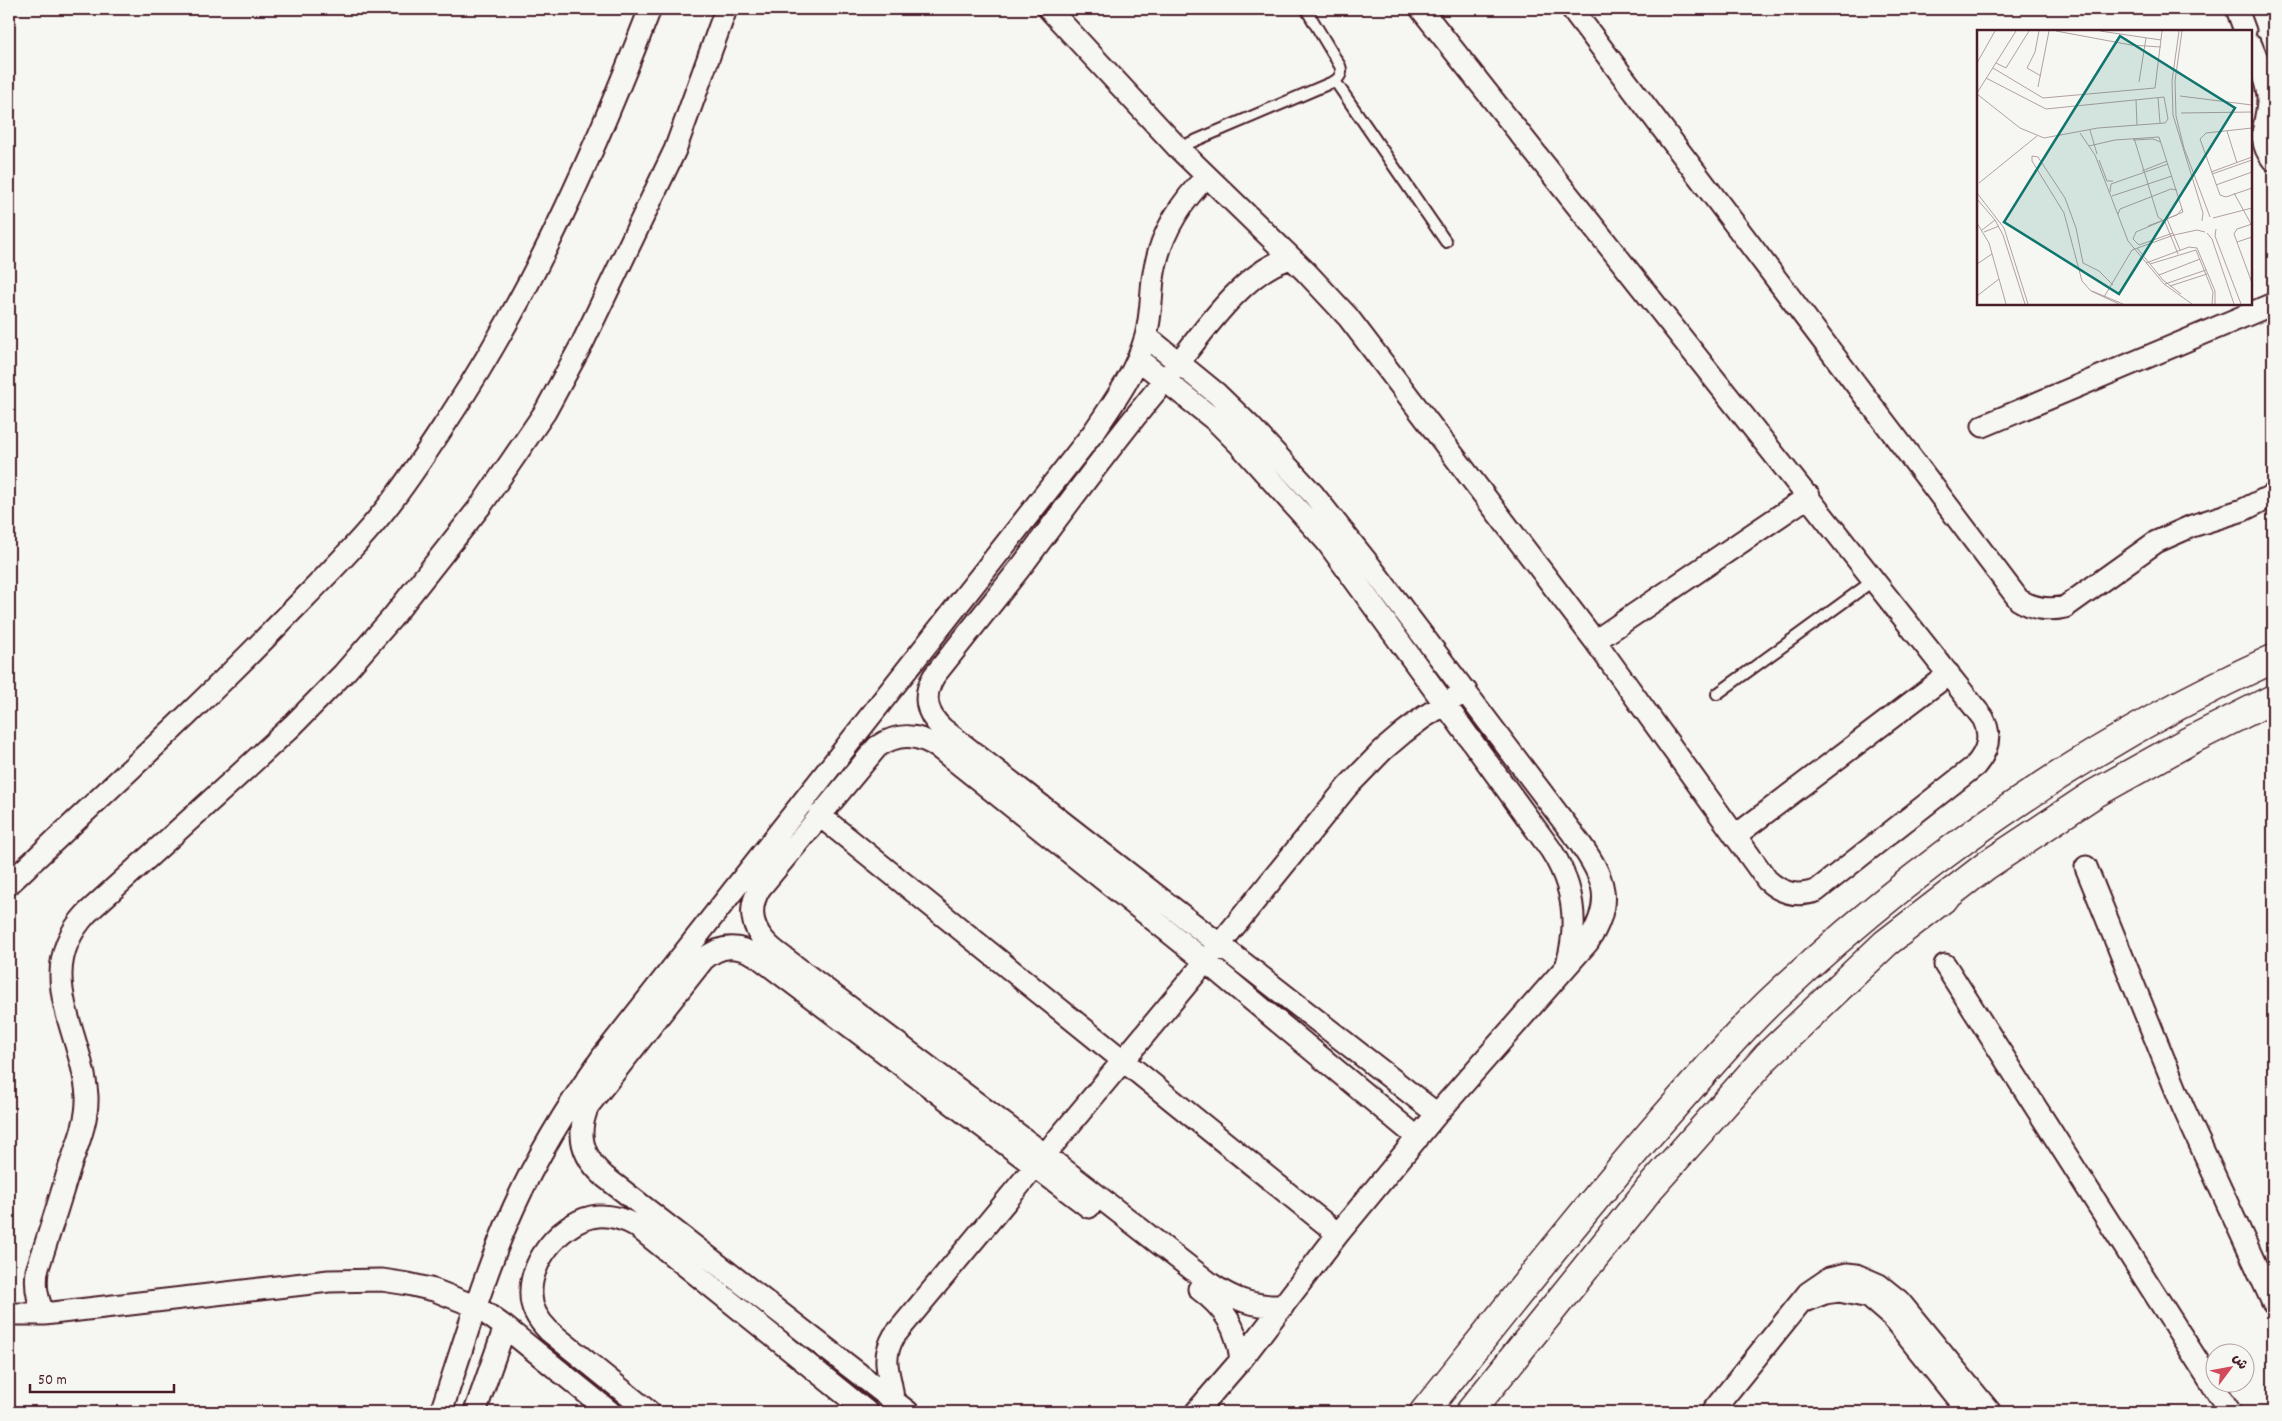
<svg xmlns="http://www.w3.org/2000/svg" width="2282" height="1421" font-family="Dekko,'Playpen Sans Arabic',sans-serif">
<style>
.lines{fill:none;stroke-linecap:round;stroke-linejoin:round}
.lane-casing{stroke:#4a1f2b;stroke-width:14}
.street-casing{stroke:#4a1f2b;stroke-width:25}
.secondary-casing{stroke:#4a1f2b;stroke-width:31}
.lane{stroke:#f6f6f2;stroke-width:10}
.street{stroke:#f6f6f2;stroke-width:21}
.secondary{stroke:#f6f6f2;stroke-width:28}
.inset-road{fill:none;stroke:#b1a0a2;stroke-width:1}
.view{fill:#0f766e;fill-opacity:0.15;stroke:#0f766e;stroke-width:2.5}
.inset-edge{fill:none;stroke:#4a1f2b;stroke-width:2.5}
</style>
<rect width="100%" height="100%" fill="#f6f6f2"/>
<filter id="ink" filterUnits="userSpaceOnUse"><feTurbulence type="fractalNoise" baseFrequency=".02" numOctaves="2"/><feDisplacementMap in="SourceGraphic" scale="10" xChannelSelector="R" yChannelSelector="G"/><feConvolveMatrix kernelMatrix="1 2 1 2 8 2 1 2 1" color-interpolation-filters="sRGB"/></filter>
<g filter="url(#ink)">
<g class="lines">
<defs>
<path id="lane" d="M1335,81L1446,242
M1178,148L1335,81C1340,77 1343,73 1340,66L1306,9
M1717,694L1874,580"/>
<path id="street" d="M1049,9L1178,148L1306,272L1348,317L1595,641L1767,880C1782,894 1797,897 1816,891L1975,766C1988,751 1992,736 1983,718L1421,9
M1572,9L2019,600C2034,609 2048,611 2065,607L2156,542L2192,526L2243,510L2273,495
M2237,9L2245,31
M2251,45C2257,61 2267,79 2268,97C2269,121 2254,137 2273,160
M1291,258C1242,270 1197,341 1165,380C1116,439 1070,501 1024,563C994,601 964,638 934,676C922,696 926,714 943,729L1437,1114
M1146,336L1217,394L1250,426L1313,494L1371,567L1579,842C1605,878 1614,902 1588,942L1437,1114L1338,1234L1241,1360L1196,1412
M1138,359L1216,421L1239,444L1327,542L1551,850C1574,886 1579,923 1567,964
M1983,426L2273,304
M1595,641L1809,496
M819,815L1338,1234
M1735,836L1949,674
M2086,867L2183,1107L2273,1303
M9,884C101,796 195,711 284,619C318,584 354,549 385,510C409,480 430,447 451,415C535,287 595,151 650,9
M1945,965L2230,1412
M1199,1289C1225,1308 1237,1328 1241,1360
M1807,1300L1825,1293L1839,1291L1869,1297L1892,1317L1968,1412
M1283,1306C1255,1307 1234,1300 1211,1284L1044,1154L775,951C754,934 745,912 760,888L877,747C899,732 918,734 939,748L1205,961L1418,1138
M9,1314H44L329,1281L382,1280L408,1284L434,1290L477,1307L505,1327L610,1412
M44,1314C37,1299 35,1287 37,1271C48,1237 59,1203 69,1169C77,1145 88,1122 87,1096C82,1030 31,973 87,913L240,774L293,725L344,673L392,618L482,504L545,412L583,342L675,150L726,9
M893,1406C894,1378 878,1364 894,1336L1220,944L1347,787L1383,750L1403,733L1424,717L1466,691
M441,1412C464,1344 484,1273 514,1207C538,1154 569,1104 603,1056L1093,433C1114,402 1136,372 1146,336C1151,317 1151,298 1153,279C1158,239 1178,205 1207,176
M475,1412L505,1327
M649,1412L549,1331C539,1321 531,1309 531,1295C529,1260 564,1219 598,1216C612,1215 623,1219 635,1225L867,1412
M908,1412L605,1177C582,1157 576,1134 588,1106L703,960C720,945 737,944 757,956L1089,1207
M1712,1412L1808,1293L1830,1278L1847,1274L1856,1275L1879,1285L1899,1301L1990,1412"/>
<path id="secondary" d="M1424,1412C1507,1308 1588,1204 1676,1104C1708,1068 1739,1031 1774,998C1922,859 2088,743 2273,659
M1470,1412L1650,1188L1767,1056L1886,943L1987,865L2094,794L2189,741L2273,699"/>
</defs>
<use href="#lane" class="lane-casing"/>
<use href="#street" class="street-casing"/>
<use href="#secondary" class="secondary-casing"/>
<use href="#lane" class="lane"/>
<use href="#street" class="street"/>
<use href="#secondary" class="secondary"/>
</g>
</g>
<g transform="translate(1977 30)">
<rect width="275" height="275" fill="#f6f6f2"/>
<path class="inset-road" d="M62,1L58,22L50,38L64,46M79,1L154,15L184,17M123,1L184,10M202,1L195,51L196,85L226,183L225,191M205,1L198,51L199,86L207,118L233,187M0,33L18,1M19,33L29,38L52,1M16,38L66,68L178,58L185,1M162,52L169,8M61,57L72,1M0,63L39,1M0,64L43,98L67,108L121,98L188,93L191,89L187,67L69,79L9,48M203,66L275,75M181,68L183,93M159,70L160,95M204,83L275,82M275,98L229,103L223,109L243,165L249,167L275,158M113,100L120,124M250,101L260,133M103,103L118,125L151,211L187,254L215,274M157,108L181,187L188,192L201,224M156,110L176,109L184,112M112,116L138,110L182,107L206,182L159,202L156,209L162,215L196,203M122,130L130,151H136M165,141L190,131M234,142L275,127M235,144L275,130M2,153L60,106M239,155L275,142M133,162L134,154L191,134M0,163L27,198L51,274M257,163L274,194M135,166L195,146M0,169L18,190L26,205L48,274M141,184L143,179L194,159L200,160M236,188L275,178M190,189L203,220M0,193L12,213L29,274M275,194L260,199L257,204L275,253M171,196L200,185L205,179M239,199L238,206L264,274M5,200L18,190M7,202L22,196M230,203L235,209L257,274M260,212L275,207M160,218L186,250L204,264M169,233L212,217L220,218L238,261V274M0,234L15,224M173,234L219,220L236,262L235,274M182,245L223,229M188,254L229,240M136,255L122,241L106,233L99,198L88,168L61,127L55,126V131L87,183L105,251L114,261L142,274M193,256L230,244M115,261L146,274M0,266L22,249M127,267L155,220L197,205L220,200L228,202"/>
<path class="view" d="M143,6L258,78L142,264L27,192Z"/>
<rect width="275" height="275" class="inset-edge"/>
</g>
<rect width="2282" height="1421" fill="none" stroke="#f6f6f2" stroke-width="30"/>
<rect x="15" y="15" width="2252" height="1391" fill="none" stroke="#4a1f2b" stroke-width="2" filter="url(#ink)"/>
<g transform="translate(2230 1368) rotate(58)"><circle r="24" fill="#f6f6f2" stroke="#b1a0a2"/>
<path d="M0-4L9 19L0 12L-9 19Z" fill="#d1495b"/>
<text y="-8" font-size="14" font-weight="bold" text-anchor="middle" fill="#4a1f2b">ش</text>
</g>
<path d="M30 1384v8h144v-8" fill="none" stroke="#4a1f2b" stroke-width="2.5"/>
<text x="38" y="1384" font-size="15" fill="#4a1f2b" stroke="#f6f6f2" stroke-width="4" paint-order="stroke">50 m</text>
</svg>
